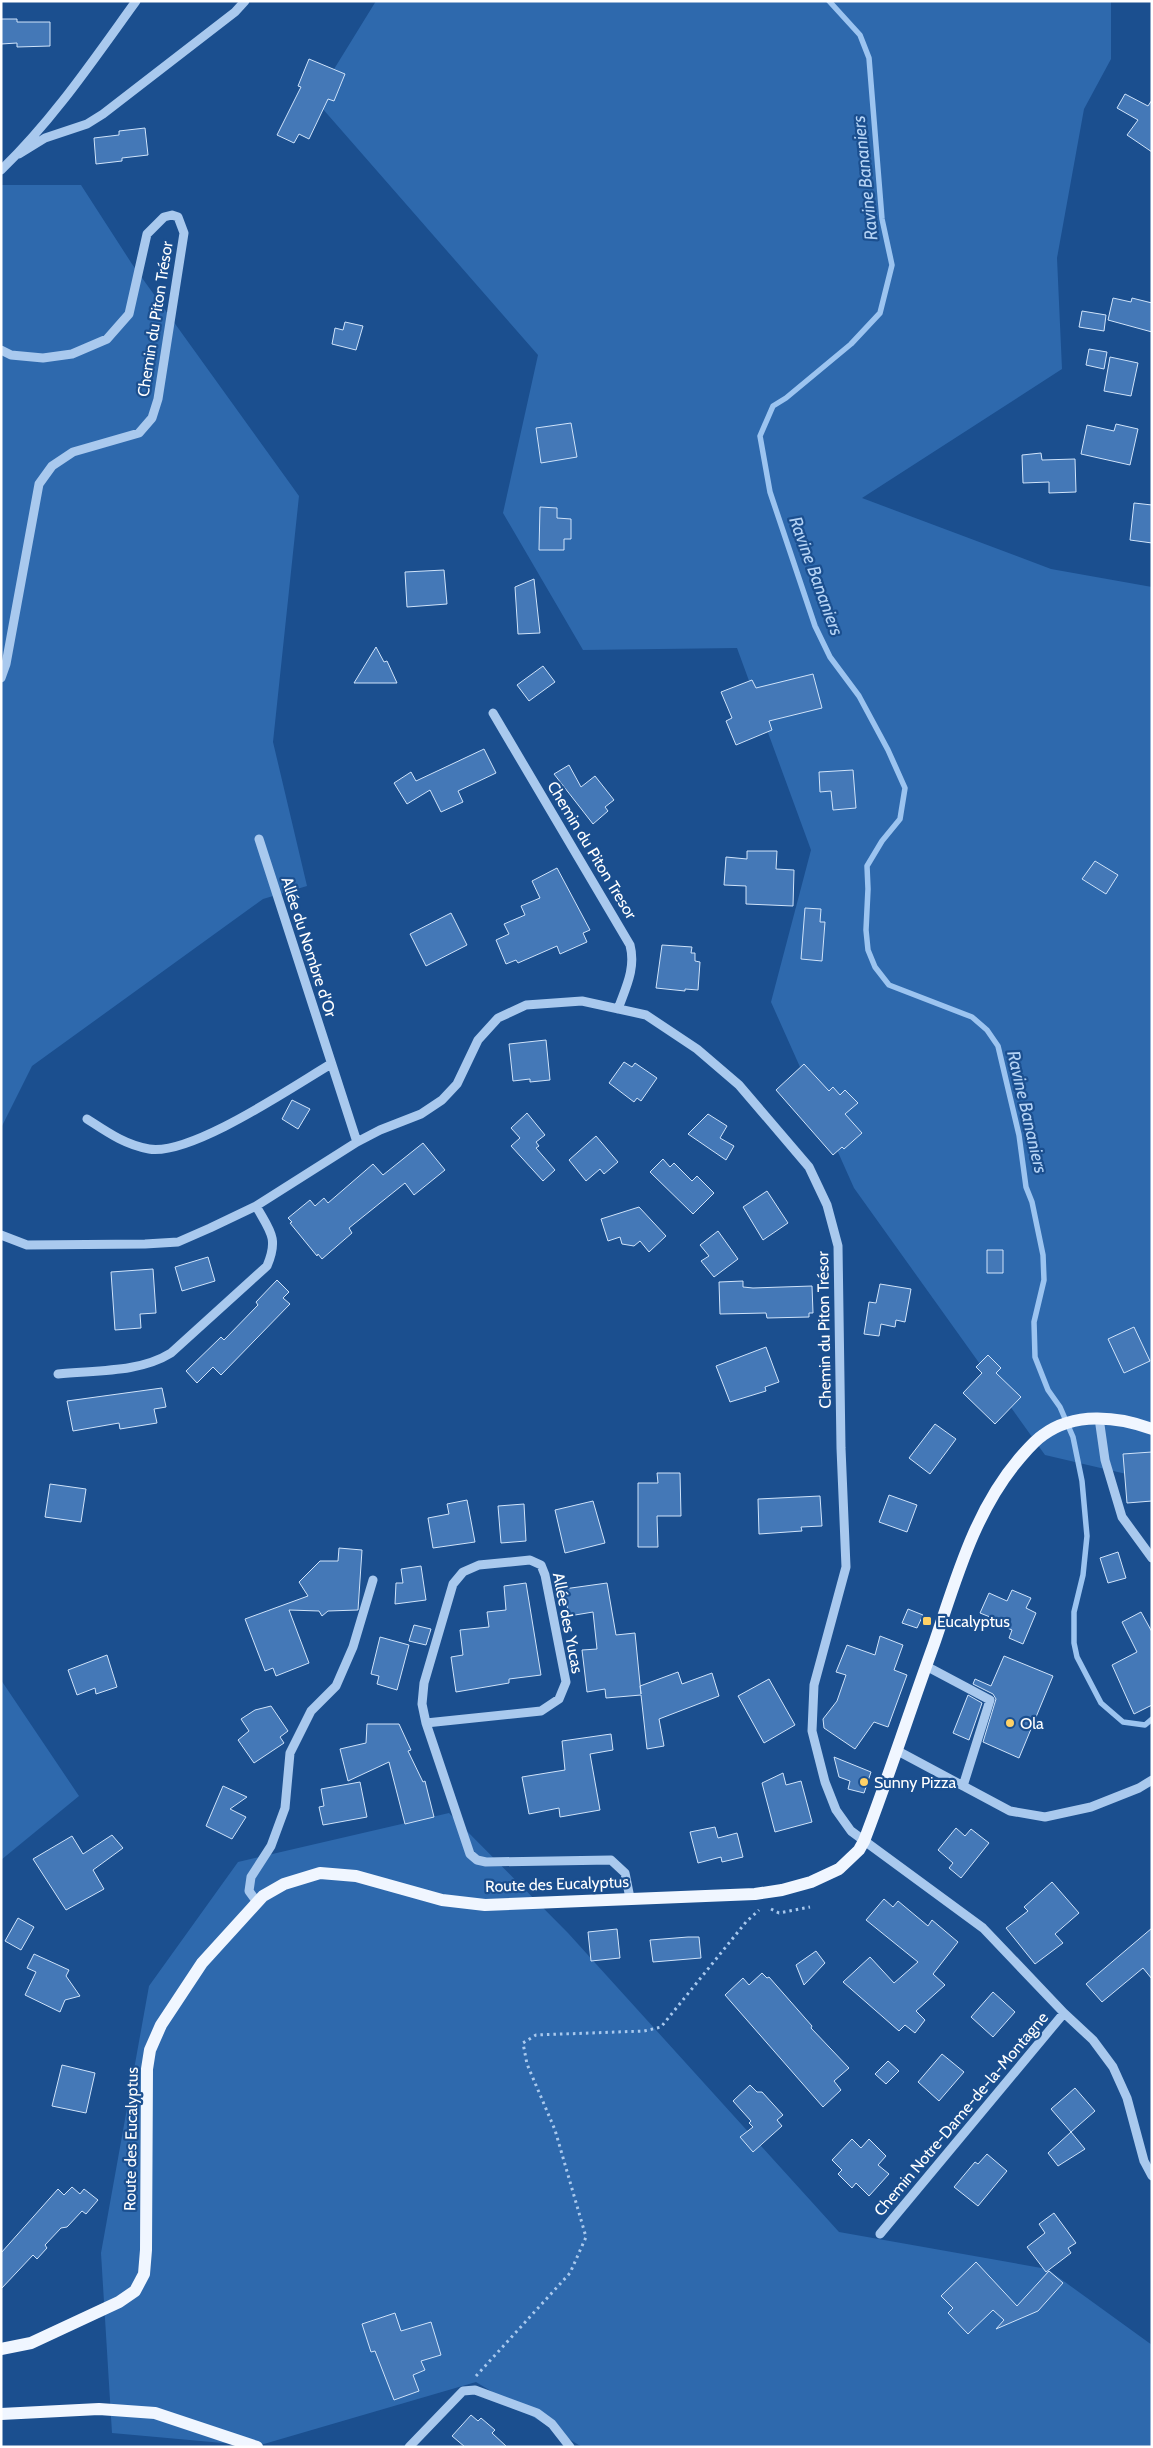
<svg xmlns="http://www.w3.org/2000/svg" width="1153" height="2448" font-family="Cabin,sans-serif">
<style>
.green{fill:#2e69ad}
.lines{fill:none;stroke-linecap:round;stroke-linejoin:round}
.stream{stroke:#9cc4f0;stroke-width:5.5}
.building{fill:#4478b7;stroke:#cfe3fa}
.path{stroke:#a9c9ee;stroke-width:3;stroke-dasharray:2.5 4;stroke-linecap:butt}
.minor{stroke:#a9c9ee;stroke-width:9}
.major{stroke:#f0f6ff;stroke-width:12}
.poi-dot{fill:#ffd166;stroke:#1b4f8f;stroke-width:2}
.labels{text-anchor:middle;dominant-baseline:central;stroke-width:4.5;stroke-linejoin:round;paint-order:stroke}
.street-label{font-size:16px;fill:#fff;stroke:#1b4f8f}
.poi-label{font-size:16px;fill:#fff;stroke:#1b4f8f;text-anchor:start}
.water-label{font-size:18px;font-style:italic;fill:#b5d3f5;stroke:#1b4f8f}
</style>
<rect width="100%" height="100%" fill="#1b4f8f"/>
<path class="green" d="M376,1H1111V59L1084,109L1057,258L1062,369L862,498L1051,569L1152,587V1480L1045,1455L854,1188L771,1002L811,850L737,648L583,650L503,513L538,355L315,100Z
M1,185H81L132,264L299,496L273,742L307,886L263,899L32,1066L1,1128Z
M1,1680L79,1796L1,1860Z
M449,1813L568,1933L839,2232L1047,2269L1152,2345V2447H582L476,2382L257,2446L112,2433L101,2253L149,1986L238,1862Z"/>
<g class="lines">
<path class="stream" d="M829,1L860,35L869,58L882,219L892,265L880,313L851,344L786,398L773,406L760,436L770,492L815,626L830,657L859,696L888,750L905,788L900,819L882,841L867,866L868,889L866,930L868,950L875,967L889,985L972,1017L987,1030L998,1046L1019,1135L1026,1187L1032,1202L1043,1255L1044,1280L1034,1322L1035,1357L1048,1390L1060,1407L1073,1437L1082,1481L1087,1536L1083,1575L1074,1612V1643L1077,1657L1101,1703L1123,1722L1145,1725L1152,1719"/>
</g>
<path class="building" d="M1,19H17V22H50V46L17,47V43L1,44Z
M309,59L345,74L334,101L328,99L309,139L299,134L294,143L277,135L301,87L298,86Z
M1125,94L1148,106L1152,100V152L1127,135L1138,120L1117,108Z
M145,128L148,155L122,158V161L96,164L94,138L119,135V131Z
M1113,298L1131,302L1132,298L1152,303V332L1108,320Z
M1082,311L1106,315L1104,331L1079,327Z
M345,322L363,326L356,350L332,344L335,328L343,330Z
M1089,349L1107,352L1104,369L1086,365Z
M1110,357L1138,363L1131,396L1104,391Z
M571,423L577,457L541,463L536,428Z
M1116,424L1138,429L1130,465L1081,454L1087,425L1114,431Z
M1041,453L1042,460L1075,459L1076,492L1049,493V482L1023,483L1022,455Z
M1134,503L1152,505V543L1130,540Z
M540,507L557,508V518L571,519V539H564V550H539Z
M444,570L447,604L407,607L405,572Z
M534,579L540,633L518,634L515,587Z
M376,647L384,662L387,661L397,683H354Z
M543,666L555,682L529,701L517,685Z
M813,674L822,708L769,721L772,730L736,745L726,721L732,718L721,692L752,680L756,688Z
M484,749L496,773L458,791L463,802L441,812L430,790L407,804L394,783L411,772L416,781Z
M569,765L581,787L595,776L614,800L605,807L608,811L593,824L554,774Z
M853,770L856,808L833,810L831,791L820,792L819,772Z
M747,851H777L776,869L794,870L793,906L746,904V886L724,885L726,857L747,859Z
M1095,861L1118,875L1106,894L1082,879Z
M557,868L590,930L583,933L587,942L560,954L557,946L518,963L516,960L506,964L496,940L509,934L504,924L525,915L521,906L540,898L532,881Z
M805,908L821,909L820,922H825L822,961L801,959Z
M451,913L467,945L426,966L410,934Z
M662,945L692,947L691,953H695V961L700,962L698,990L685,989V991L656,988Z
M546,1040L550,1080L530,1082V1079L513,1081L509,1044Z
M624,1062L632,1067L635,1063L657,1078L641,1101L637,1098L634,1102L609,1083Z
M804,1064L829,1091L833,1087L840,1095L845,1090L858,1103L845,1114L862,1133L844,1149L842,1147L833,1155L776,1090Z
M292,1100L310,1109L298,1129L282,1119Z
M527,1113L545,1135L536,1142L539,1146L536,1148L555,1170L543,1181L511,1146L520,1138L511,1128Z
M708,1114L727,1126L720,1138L734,1146L726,1160L688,1134Z
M596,1136L618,1162L604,1174L600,1169L586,1181L569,1160Z
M423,1143L445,1170L414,1195L405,1183L349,1228L352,1233L322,1259L318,1254L317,1256L290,1223L292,1222L288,1218L310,1200L315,1206L324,1198L328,1203L373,1164L383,1175Z
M663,1159L670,1167L674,1163L692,1181L697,1176L714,1193L693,1214L650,1172Z
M767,1191L788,1223L763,1240L743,1207Z
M639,1207L666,1236L649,1252L640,1241L634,1246L622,1244L620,1237L608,1241L601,1219Z
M718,1231L738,1259L714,1277L701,1261L709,1256L700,1245Z
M987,1250H1003V1273H987Z
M208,1257L215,1281L182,1291L175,1267Z
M153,1269L156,1313L140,1314L141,1328L115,1330L111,1272Z
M277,1280L289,1292L283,1298L290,1304L221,1375L213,1367L197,1383L186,1371L221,1337L224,1340L258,1305L256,1302Z
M743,1281V1287L753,1288L812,1286L813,1313H809V1317L767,1318L766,1313L720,1314L719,1282Z
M880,1284L911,1289L905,1322L896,1320L895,1327L881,1324L879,1336L864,1334L869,1302L876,1303Z
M1134,1327L1150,1361L1124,1373L1108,1339Z
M766,1347L779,1382L765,1387L766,1391L730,1402L716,1366Z
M988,1355L1001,1368L996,1373L1021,1397L995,1424L963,1393L982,1373L976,1367Z
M162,1388L166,1407L154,1409L157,1423L120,1429L119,1423L73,1431L67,1401Z
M935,1424L956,1439L930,1474L909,1458Z
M1152,1452V1501L1127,1503L1123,1454Z
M657,1473H680L681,1516H657L658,1547H638V1483H658Z
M50,1484L86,1489L81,1522L45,1517Z
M889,1495L917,1505L907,1532L879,1522Z
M820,1496L822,1526L801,1527L802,1531L759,1534L758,1499Z
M467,1500L475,1542L433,1548L428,1518L449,1514L447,1504Z
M593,1501L605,1543L565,1553L555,1510Z
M524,1504L526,1541L501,1543L498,1506Z
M339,1548L362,1550L358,1610L328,1611L322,1616L319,1611L289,1610L309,1663L276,1676L273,1668L265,1671L245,1619L308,1596L299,1582L320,1561H338Z
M1118,1552L1126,1578L1108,1583L1100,1558Z
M421,1566L426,1600L395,1604L396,1583H403L401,1569Z
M526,1583L541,1675L509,1679V1683L456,1692L451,1657L463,1655L460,1630L489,1627L487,1612L506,1610L504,1586Z
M607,1583L616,1635L635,1633L641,1694L640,1686L678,1672L682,1684L712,1673L719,1696L659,1719L664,1746L647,1749L641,1695L606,1698L605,1689L587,1692L582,1650L597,1649L593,1612L569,1616L564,1589Z
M1012,1590L1031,1598L1026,1608L1036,1613L1023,1644L1009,1638L1012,1630L988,1620L990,1617L980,1613L989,1593L1007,1601Z
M908,1609L923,1615L917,1628L902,1623Z
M1141,1612L1152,1632V1705L1134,1714L1112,1665L1137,1652L1122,1622Z
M414,1625L431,1629L426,1645L409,1641Z
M880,1636L903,1645L894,1670L907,1675L888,1727L874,1722L855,1749L824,1728L823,1719L837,1701L846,1675L836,1672L847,1645L875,1655Z
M380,1637L409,1645L397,1690L377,1684L379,1676L371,1674Z
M107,1655L117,1687L96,1694L95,1688L77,1695L68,1670Z
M1004,1656L1053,1676L1019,1758L983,1742L996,1699L993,1694L973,1684L975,1679L991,1686Z
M769,1679L795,1725L764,1743L738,1696Z
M968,1695L982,1703L969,1740L953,1733Z
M271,1706L288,1731L280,1737L284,1743L254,1763L238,1740L249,1731L241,1719L255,1710Z
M367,1724H399L411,1750L408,1751L423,1782L425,1781L434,1817L405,1824L389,1762L348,1781L340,1749L366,1743Z
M611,1734L613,1750L590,1754L600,1810L560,1817L559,1808L529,1814L522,1777L565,1770L562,1741Z
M834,1757L871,1772L864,1793L848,1789L850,1781L839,1777Z
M783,1773L786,1785L801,1781L812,1822L775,1832L762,1783Z
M360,1782L367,1817L323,1825L319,1807L324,1806L321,1789Z
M223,1786L247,1797L230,1809L246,1817L232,1839L206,1826Z
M715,1827L718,1838L737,1833L743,1857L722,1862L721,1857L698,1863L690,1832Z
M956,1828L965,1836L971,1829L989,1843L961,1878L949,1868L953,1863L938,1850Z
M112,1835L123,1848L93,1870L104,1889L66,1910L33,1859L72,1836L83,1854Z
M1052,1882L1079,1913L1055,1934L1063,1943L1035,1964L1006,1928L1028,1911L1024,1907Z
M884,1899L893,1907L898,1901L928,1926L932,1920L958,1942L933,1974L945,1985L916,2011L925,2020L915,2033L905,2025L899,2031L843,1982L870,1957L894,1983L918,1962L866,1920Z
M18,1918L34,1927L21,1950L5,1941Z
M1152,1928V1979L1143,1968L1102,2002L1086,1984Z
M617,1929L620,1958L591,1961L588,1932Z
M688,1937H699L701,1958L653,1962L650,1940Z
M816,1951L825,1963L804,1985L796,1965Z
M34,1954L69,1970L66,1976L80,1996L65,2000L60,2012L25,1995L36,1972L27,1968Z
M762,1973L767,1978L769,1977L812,2026L811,2028L849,2068L834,2081L841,2090L823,2107L725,1995L743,1978L749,1985Z
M993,1992L1015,2012L993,2037L971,2017Z
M942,2054L964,2072L939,2101L918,2082Z
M888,2061L899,2071L886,2084L875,2074Z
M62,2065L95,2073L86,2113L52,2106Z
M750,2085L757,2092H762L783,2115L777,2120L782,2126L753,2152L740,2137L753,2127L749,2123L751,2121L733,2101Z
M1075,2088L1095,2111L1071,2132L1085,2149L1058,2166L1048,2153L1071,2132L1051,2109Z
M852,2139L861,2148L869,2139L886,2156L878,2165L889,2174L869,2196L856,2183L852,2188L838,2174L842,2170L832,2160Z
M987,2154L1007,2171L978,2206L954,2187L975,2162L978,2164Z
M72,2187L80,2194L84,2189L98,2200L86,2214L82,2211L67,2227L61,2228L45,2245L47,2248L37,2259L33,2255L1,2289V2253L58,2189L64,2195Z
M1054,2213L1076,2243L1068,2248L1071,2253L1046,2272L1027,2247L1045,2233L1039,2224Z
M976,2262L1017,2306L1049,2271L1063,2283L1038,2311L996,2329L1004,2320L993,2310L968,2334L948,2313L953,2308L941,2296Z
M395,2313L401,2331L431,2322L441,2355L421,2361L425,2370L413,2375L419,2391L394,2400L375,2351L371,2352L362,2324Z
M471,2415L478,2421L481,2418L495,2430L492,2433L507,2447H465L452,2436Z"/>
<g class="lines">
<path class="path" d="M771,1909L779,1913L810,1907
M476,2376L570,2273L586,2237L555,2130L527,2064L523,2043L536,2035L644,2031L661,2027L746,1922L759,1910"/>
<path class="minor" d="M19,154L45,138L87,124L103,114L235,12L245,1
M1,170C53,120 94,59 136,1
M1,350L11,355L43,358L72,354L107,339L129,314L147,234L164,217L172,215L178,217L184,233L158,399L152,418L139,433L73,452L52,466L39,484L6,664L1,678
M493,713L630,945C636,968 626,987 618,1009
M259,839L357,1142
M87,1119C107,1132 125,1145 149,1149C191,1156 292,1087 331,1064
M1,1235L27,1245L145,1244L178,1242L210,1228L256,1206L357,1142L380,1130L421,1114L442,1100L457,1084L478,1040L498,1018L526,1005L582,1001L646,1015L697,1049L739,1085L809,1167L827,1205L838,1246L841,1448L846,1567L814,1685L812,1731L825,1782L836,1810L851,1831L983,1928L1064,2013L1093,2040L1113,2067L1127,2098L1144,2161L1152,2176
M58,1374C95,1370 139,1373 171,1353L267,1266C279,1238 270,1231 256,1206
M1099,1418L1105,1460L1122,1517L1152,1558
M926,1666L990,1700L963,1786
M426,1723L541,1711L559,1699L566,1682L545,1575L541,1565L530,1560L479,1565L463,1572L453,1584L424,1683L422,1704L426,1723L470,1854L477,1860L486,1862L611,1860L625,1873L630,1898
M896,1750L1010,1811L1045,1817L1091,1807L1139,1788L1152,1780
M257,1902L249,1891L251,1877L271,1846L285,1808L290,1753L311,1711L336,1686L353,1647L373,1580
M880,2234L1064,2013
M409,2447L463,2391L475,2390L537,2413L552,2424L570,2447"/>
<path class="major" d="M1,2349L31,2343L119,2302L135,2291L144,2274L146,2250L147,2069L150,2050L161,2025L202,1963L263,1896L284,1884L320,1873L356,1876L442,1900L485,1905L755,1894L782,1890L811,1882L839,1869L859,1850L864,1841C889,1776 910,1710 934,1644C956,1580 974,1512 1019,1459C1026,1451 1034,1441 1043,1435C1074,1412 1117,1416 1152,1429
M1,2414L99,2409L155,2413L257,2447"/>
</g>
<g class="poi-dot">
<rect x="922" y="1616" width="10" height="10" rx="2.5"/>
<circle cx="1010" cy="1723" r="5"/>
<circle cx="864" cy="1782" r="5"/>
</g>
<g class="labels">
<g class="street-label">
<text transform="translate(155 319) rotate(-81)">Chemin du Piton Trésor</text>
<text transform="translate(592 850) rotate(59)">Chemin du Piton Tresor</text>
<text transform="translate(309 947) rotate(72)">Allée du Nombre d'Or</text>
<text transform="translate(824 1330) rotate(-91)">Chemin du Piton Trésor</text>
<text transform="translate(568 1623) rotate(79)">Allée des Yucas</text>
<text transform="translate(557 1884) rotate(-2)">Route des Eucalyptus</text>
<text transform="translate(961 2114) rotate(-50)">Chemin Notre-Dame-de-la-Montagne</text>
<text transform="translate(131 2139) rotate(-89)">Route des Eucalyptus</text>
</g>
<g class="poi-label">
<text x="937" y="1621">Eucalyptus</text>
<text x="1020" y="1723">Ola</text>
<text x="874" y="1782">Sunny Pizza</text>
</g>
<g class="water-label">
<text transform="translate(865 178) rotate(-96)">Ravine Bananiers</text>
<text transform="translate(816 576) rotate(70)">Ravine Bananiers</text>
<text transform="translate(1027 1112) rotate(77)">Ravine Bananiers</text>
</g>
</g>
<rect width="1153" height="2448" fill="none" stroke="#ffffff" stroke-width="5"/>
</svg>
